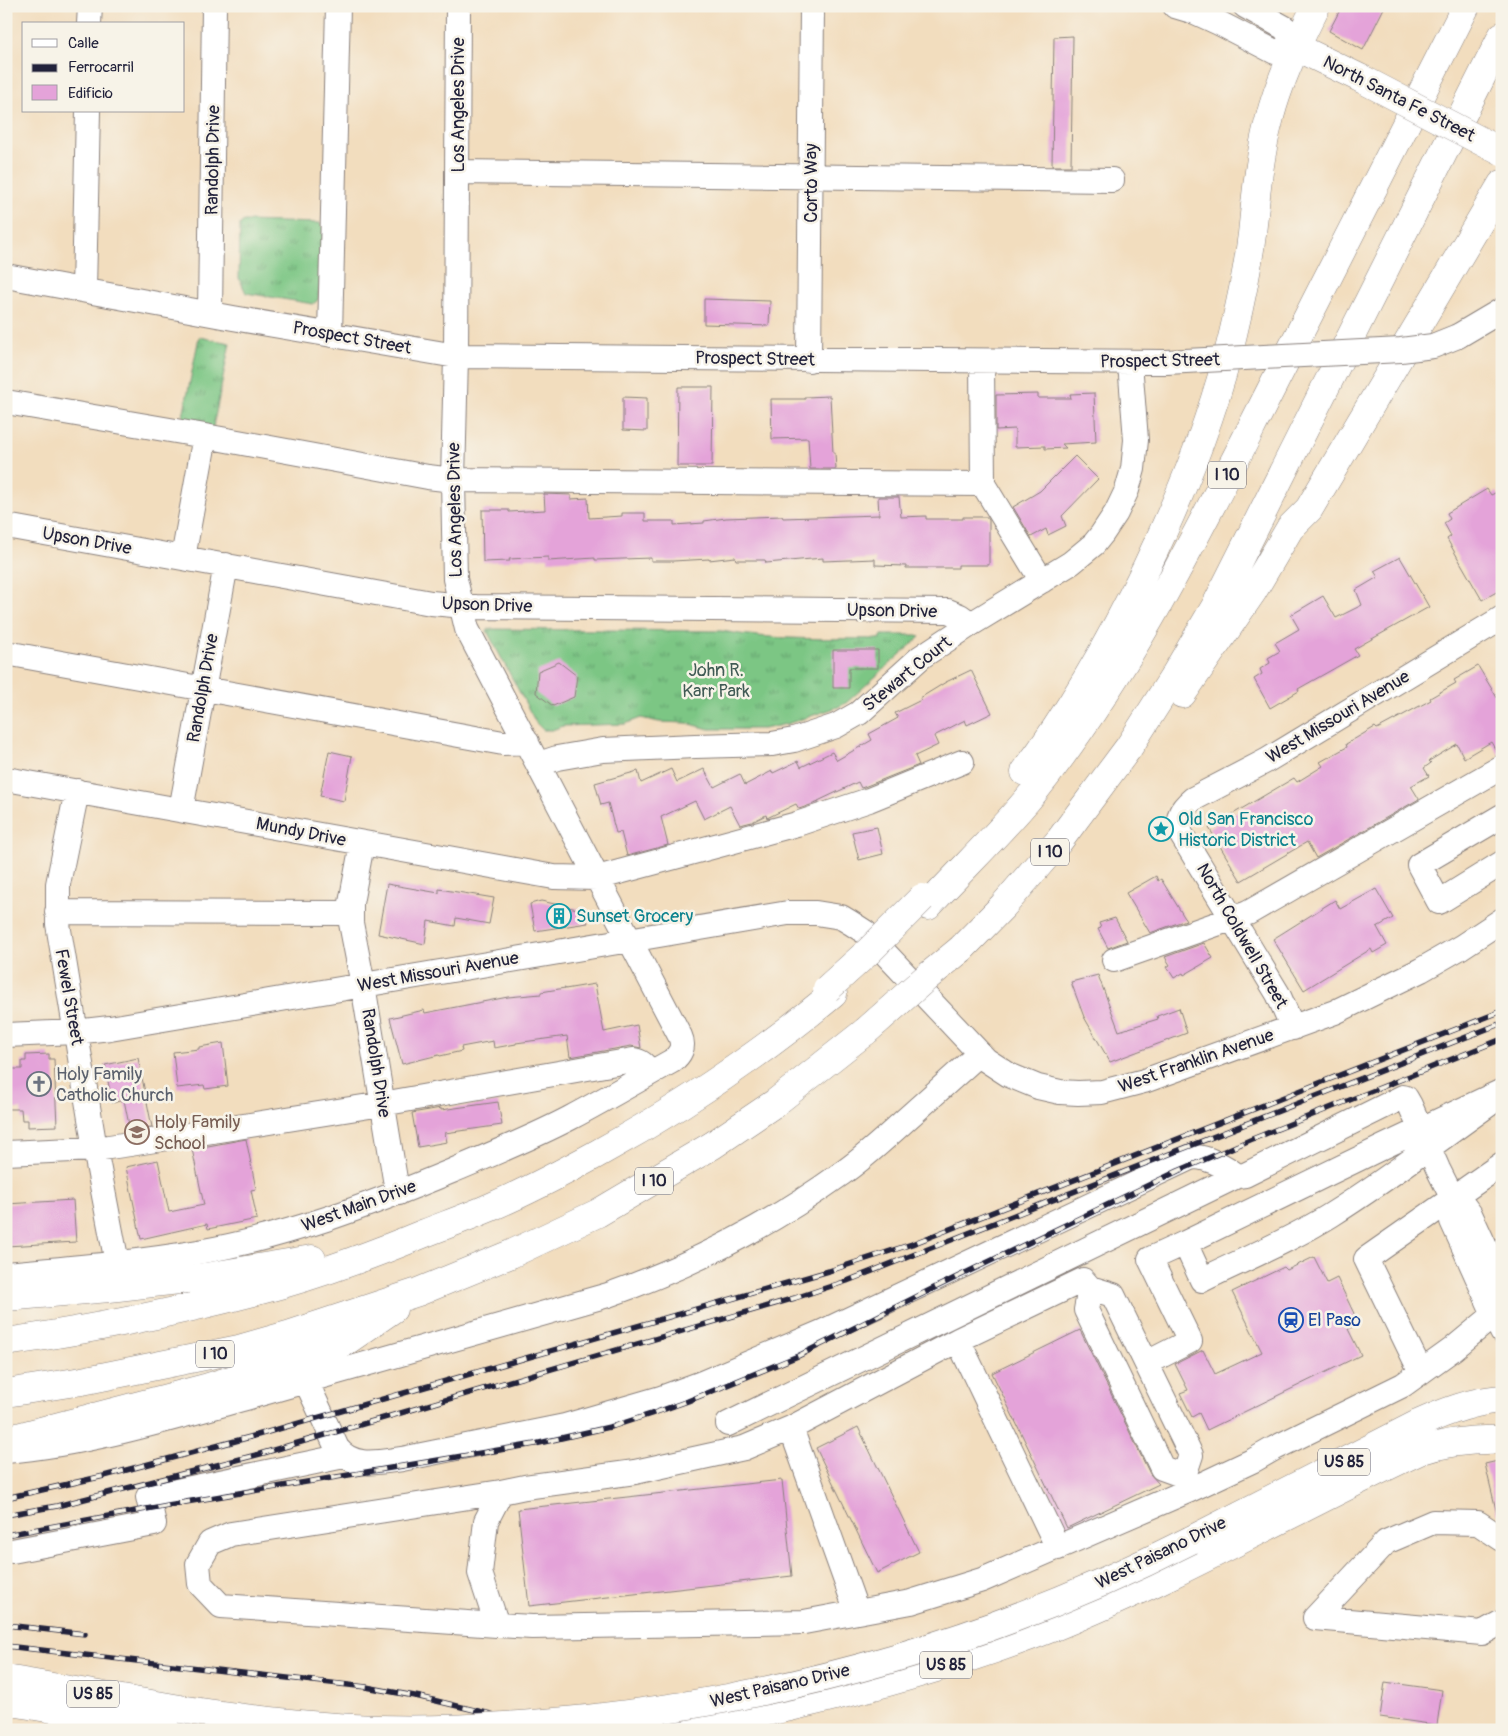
<svg xmlns="http://www.w3.org/2000/svg" width="1508" height="1736" font-family="Pangolin,sans-serif">
<style>
.grass{fill:url(#grass-tufts);stroke:#4e7460}
.building{fill:#e4a3d9}
.lines{fill:none;stroke-linecap:round;stroke-linejoin:round}
.minor-casing{stroke:#8a807c;stroke-width:26}
.major-casing{stroke:#8a807c;stroke-width:29}
.highway-casing{stroke:#8a807c;stroke-width:29}
.minor{stroke:#fff;stroke-width:24}
.major{stroke:#fff;stroke-width:28}
.highway{stroke:#fff;stroke-width:28}
.rail-casing{stroke:#22223b;stroke-width:5.5}
.rail{stroke:#f7f3e8;stroke-width:4;stroke-dasharray:11;stroke-linecap:butt}
.minor-bridge-casing{stroke:#8a807c;stroke-width:26;stroke-linecap:butt}
.major-bridge-casing{stroke:#8a807c;stroke-width:29;stroke-linecap:butt}
.highway-bridge-casing{stroke:#8a807c;stroke-width:29;stroke-linecap:butt}
.minor-bridge{stroke:#fff;stroke-width:24}
.major-bridge{stroke:#fff;stroke-width:28}
.highway-bridge{stroke:#fff;stroke-width:28}
.labels{text-anchor:middle;dominant-baseline:central;stroke-width:5;stroke-linejoin:round;paint-order:stroke}
.shield{fill:#f7f3e8;stroke:#62616f;stroke-width:1}
.shield-label{font-size:16px;font-weight:bold;fill:#22223b}
.street-label{font-size:18px;fill:#22223b;stroke:#f7f3e8}
.park-label{font-size:18px;fill:#415b55;stroke:#f7f3e8}
.culture-label{font-size:18px;fill:#0d838f;stroke:#f7f3e8;text-anchor:start}
.worship-label{font-size:18px;fill:#5b616d;stroke:#f7f3e8;text-anchor:start}
.education-label{font-size:18px;fill:#785e54;stroke:#f7f3e8;text-anchor:start}
.transit-label{font-size:18px;fill:#164399;stroke:#f7f3e8;text-anchor:start}
</style>
<defs>
<pattern id="grass-tufts" width="24" height="20" patternUnits="userSpaceOnUse" patternTransform="scale(1.25)"><rect width="24" height="20" fill="#7bc684"/><path d="M3 7l-1-3M5 7V3M7 7l1-3M15 17l-1-3M17 17v-4M19 17l1-3" fill="none" stroke="#64a06d"/></pattern>
</defs>
<rect width="100%" height="100%" fill="#f7f3e8"/>
<filter id="ink" filterUnits="userSpaceOnUse"><feTurbulence type="fractalNoise" baseFrequency=".02" numOctaves="2"/><feDisplacementMap in="SourceGraphic" scale="10" xChannelSelector="R" yChannelSelector="G"/><feConvolveMatrix kernelMatrix="1 2 1 2 8 2 1 2 1" color-interpolation-filters="sRGB"/></filter>
<filter id="wash" filterUnits="userSpaceOnUse"><feTurbulence type="fractalNoise" baseFrequency=".0096" numOctaves="4" result="noise"/><feDisplacementMap in="SourceGraphic" scale="20" xChannelSelector="R" yChannelSelector="G"/><feGaussianBlur stdDeviation="1.12" result="paint"/><feColorMatrix in="noise" values="0 0 0 0 0 0 0 0 0 0 0 0 0 0 0 0 0 1.4 0 .05"/><feComposite in="paint" operator="in"/></filter>
<g filter="url(#wash)">
<rect width="100%" height="100%" fill="#f2ddbe"/>
<path class="grass" d="M244,221L320,223L324,228L318,300L313,304L246,293L239,278L240,224Z
M199,337L230,343L213,427L182,421Z
M488,629L722,631C774,641 827,638 880,639L882,635H918L920,637L846,703L838,707L787,724L763,729H709L687,723L659,722L641,718L625,724L563,726L552,730H543L536,723L487,631Z"/>
<g id="blocks">
<path class="building" d="M1342,6H1385L1363,50L1329,31Z
M1073,36L1071,166H1052L1054,37Z
M704,299L770,301L769,326L704,324Z
M678,387H713L712,466H677Z
M1094,393L1096,442L1062,444L1066,448L1045,449V446L1015,447V429L996,430V395L1038,394V398H1071L1070,394Z
M830,396L833,453H835L836,469H810L808,438L772,439L771,399H805V397Z
M623,397L647,398V431L623,430Z
M1075,456L1098,479L1062,516L1066,526L1048,535L1046,529L1031,537L1013,507L1040,491Z
M1487,489L1491,495L1497,492L1502,500V589L1482,600L1447,539L1451,536L1444,523L1450,519L1447,513Z
M544,494L571,495V499L588,498L589,518L622,516V513H645V521H674V525L704,523V521L726,518L782,516L783,518L879,515L878,497H899L901,517L926,516V519H963V517H987L989,520V565H958V568H906V566L875,565V559L823,561V558L766,563L765,560H736L735,557L709,560V559L673,561H651V558L595,560V558L548,561V557L509,559L510,561L483,562L482,510H509V512L545,510Z
M1400,557L1429,607L1354,649L1358,655L1298,689L1299,691L1270,708L1254,679L1262,674L1260,669L1270,663L1268,658L1280,651L1275,643L1299,629L1291,615L1323,596L1336,618L1362,605L1356,590L1378,577L1374,571Z
M833,650H878V668H849V688H833Z
M559,662L577,676L574,697L553,706L536,693L538,671Z
M1478,666L1502,706V753L1498,754L1491,742L1464,758L1457,744L1429,761L1431,763L1424,768L1429,776L1411,786L1419,799L1316,858L1307,842L1241,881L1209,828L1294,778L1297,782L1323,766L1320,762L1347,747L1346,744L1375,727L1377,729L1431,700L1430,698L1456,683L1454,680Z
M971,670L992,713L967,725L965,720L934,736L938,745L915,756L919,765L864,787L861,788L858,782L818,801L819,802L799,809L796,804L767,818L766,815L752,822L740,825L730,806L704,819L695,801L661,817L668,845L627,856L621,832L616,833L608,803L601,805L595,783L638,771L641,783L671,769L677,782L704,769L714,787L740,774L745,785L772,771L773,773L798,761L801,767L832,752L837,760L872,740L869,734L898,718L895,713L921,700L920,698L946,682Z
M329,751L352,756L344,801L320,796Z
M877,827L883,854L859,860L852,832Z
M1156,876L1158,881L1161,879L1186,920L1150,933L1126,893Z
M387,884L439,893V889L494,898L489,924L456,918L455,926L428,921L425,944L378,934Z
M1376,889L1393,918L1377,927L1387,945L1373,953L1371,949L1304,990L1273,939L1335,900L1340,909Z
M541,901L582,910L588,923L535,931L530,904Z
M1115,918L1127,941L1108,948L1098,929L1101,928L1099,923Z
M1204,943L1213,958L1184,975L1183,973L1174,978L1167,967L1170,965L1165,957Z
M1098,975L1119,1031L1158,1019L1157,1016L1179,1008L1187,1033L1110,1062L1084,1017L1071,982Z
M595,984L604,1032L637,1025L641,1048L631,1046L570,1057L567,1036L516,1043V1044L494,1048L493,1041L461,1047L462,1051L440,1056L439,1055L402,1064L390,1018L424,1010L425,1013L508,997L541,994V992L565,988V989Z
M223,1043L228,1086L205,1089L204,1085L177,1088L173,1052L199,1049V1047Z
M49,1054V1059H54L57,1126L28,1127V1120H22L21,1109H6V1069H22V1061H26V1055Z
M138,1058L152,1127L130,1130L124,1100L112,1103L105,1065Z
M498,1102L502,1125L445,1133L447,1142L418,1147L412,1113L441,1108V1110Z
M246,1139L256,1189L251,1190L257,1219L208,1229L207,1224L141,1239L126,1167L158,1160L169,1212L204,1205L192,1149Z
M73,1200L76,1242L6,1246V1204Z
M1314,1257L1327,1283L1337,1278L1359,1324L1348,1329L1361,1355L1207,1430L1199,1413L1192,1417L1180,1393L1188,1390L1175,1364L1203,1350L1215,1374L1262,1352L1232,1292L1284,1267L1287,1270Z
M1080,1330L1150,1474L1159,1484L1067,1528L992,1373Z
M858,1427L919,1552L877,1573L816,1448Z
M1502,1460V1513L1497,1514L1485,1464Z
M782,1480L792,1576L529,1606L518,1509Z
M1385,1682L1442,1690L1437,1725L1380,1717Z"/>
</g>
</g>
<g filter="url(#ink)">
<use href="#blocks" fill-opacity="0" stroke="#8a807c" stroke-width="1"/>
<g class="lines">
<defs>
<path id="minor" d="M1175,6L1195,12L1219,23L1275,52L1296,47L1285,28L1245,6
M89,24L90,6
M458,172L1112,180
M6,276L233,318L456,356L1166,362
M84,290L88,111
M210,313L214,6
M330,334L338,6
M1458,336L1502,310
M809,360L812,6
M982,361L983,484L1042,581
M6,402L205,436L428,477L453,480L983,484
M6,526L431,603L476,607L948,611L960,616L971,624
M183,558L205,436
M6,653L503,743L527,742
M539,764L557,758L603,750L695,746L772,744L794,740L836,726L859,713L921,657L971,624L1071,563L1094,544L1102,534L1116,513L1127,490L1133,469L1136,440L1130,363
M6,779L554,877L597,878L797,824L869,800L962,762
M77,791L58,884V924L95,1149L117,1263
M181,810L226,565
M1502,816L1419,865L1439,902L1502,863
M362,844L351,903V923L363,985L395,1179L399,1193
M57,912L350,913
M1114,960L1248,913L1502,767
M1293,1028L1278,994L1181,834C1176,817 1180,810 1193,799L1266,761L1502,618
M6,1035L75,1032L110,1028L788,913H816L841,917L851,923L865,932L986,1060L1009,1075L1038,1087L1060,1092L1078,1093L1102,1092L1144,1081L1335,1012L1421,970L1461,947L1502,920
M1502,1091L1385,1146L1185,1243L1202,1280C1245,1259 1291,1240 1331,1215C1390,1178 1445,1135 1502,1095
M6,1153L95,1149L130,1144L382,1104L633,1060C642,1061 645,1066 651,1073
M1453,1199L1451,1208L1452,1221L1502,1332
M1453,1199L1461,1202L1470,1214L1502,1284
M6,1274C70,1268 134,1263 198,1252C286,1237 370,1205 452,1171C492,1154 532,1138 570,1118C604,1100 638,1080 672,1061C680,1055 685,1047 680,1036L467,629L455,579L453,480L456,356L458,6
M1090,1288L1086,1310L1162,1468L1184,1476
M958,1340L1058,1548
M1147,1363L1190,1341L1150,1259L1185,1243
M1421,1372L1366,1259L1502,1164
M306,1381L337,1448C353,1469 379,1462 402,1459L565,1426L661,1398L702,1383L822,1332L1190,1158C1203,1154 1227,1167 1237,1176
M728,1424L1237,1176L1245,1175L1403,1097L1406,1098L1410,1105L1438,1169L1453,1199
M791,1428L958,1340L1083,1280L1090,1288L1113,1295L1191,1455L1184,1476L1190,1490
M6,1451C89,1444 173,1418 253,1396C371,1363 489,1328 608,1295C691,1266 770,1225 841,1174C863,1159 882,1141 902,1123C928,1100 953,1077 979,1054
M1502,1539L1478,1523L1433,1522L1386,1542L1315,1618L1482,1633L1502,1622
M12,1551L154,1524L148,1497L344,1456
M857,1612L791,1428L744,1448L635,1472L525,1487L501,1492L486,1521L480,1573L497,1625L532,1627L804,1622L911,1602L982,1580L1190,1490L1254,1460L1275,1448L1403,1385L1453,1349L1494,1315
M497,1625L221,1606L200,1584L198,1564L210,1543L231,1534L501,1492"/>
<path id="major" d="M1316,6L1296,47L1362,79
M1191,1540L1418,1424C1444,1412 1472,1401 1502,1399
M6,1679L180,1709
M6,1701L177,1730
M677,1730C715,1724 752,1715 790,1707C880,1686 969,1661 1054,1627C1179,1577 1297,1508 1419,1451C1446,1442 1473,1439 1502,1440"/>
<path id="highway" d="M1182,694L1253,591L1290,528L1309,509L1502,184
M1025,772C1073,708 1112,638 1147,566C1183,491 1214,415 1233,334C1241,301 1248,267 1252,234C1256,196 1259,158 1269,121C1275,95 1285,71 1296,47
M928,906C963,868 1001,832 1033,793C1127,676 1194,540 1262,407C1330,273 1398,140 1466,6
M961,949L1003,906L1059,841L1129,747L1173,678L1216,605L1502,36
M6,1297L109,1288L205,1277L312,1259
M6,1342C100,1328 192,1309 283,1284C332,1270 379,1252 425,1233C448,1224 471,1216 493,1206C528,1191 562,1173 595,1155C679,1109 760,1055 833,994
M6,1393L82,1381L239,1349L288,1335L418,1292L511,1254L598,1213L713,1145L775,1103L866,1031
M6,1440L205,1388L339,1346L393,1309"/>
</defs>
<use href="#minor" class="minor-casing"/>
<use href="#major" class="major-casing"/>
<use href="#highway" class="highway-casing"/>
<use href="#minor" class="minor"/>
<use href="#major" class="major"/>
<use href="#highway" class="highway"/>
<defs>
<path id="rail" d="M6,1498L104,1476L254,1436L829,1271L912,1244L1502,1011
M6,1515L57,1506L260,1454L795,1298L847,1281L1502,1023
M6,1535L168,1505L535,1444L614,1426L651,1414L688,1401L798,1356L932,1289L1178,1171L1250,1140L1502,1039
M6,1625L85,1634
M6,1646L366,1687L420,1697L558,1730"/>
</defs>
<use href="#rail" class="rail-casing"/>
<use href="#rail" class="rail"/>
<defs>
<path id="minor-bridge" d="M1166,362L1401,350L1433,346L1458,336"/>
<path id="major-bridge" d="M1362,79L1502,152
M180,1709C246,1719 312,1727 378,1729C448,1731 518,1726 587,1719C799,1696 1001,1637 1191,1540"/>
<path id="highway-bridge" d="M827,989L869,951L922,898
M866,1031L927,977L961,949"/>
</defs>
<use href="#minor-bridge" class="minor-bridge-casing"/>
<use href="#major-bridge" class="major-bridge-casing"/>
<use href="#highway-bridge" class="highway-bridge-casing"/>
<use href="#minor-bridge" class="minor-bridge"/>
<use href="#major-bridge" class="major-bridge"/>
<use href="#highway-bridge" class="highway-bridge"/>
</g>
</g>
<defs>
<symbol id="sight-ring" viewBox="-11 -11 22 22"><circle r="9.5" fill="#f7f3e8" stroke="#0f9aa8" stroke-width="1.5"/><path d="M0-6L1.8-2.2L6-1.7L2.9 1.2L3.7 5.4L0 3.3L-3.7 5.4L-2.9 1.2L-6-1.7L-1.8-2.2Z" fill="#0f9aa8"/></symbol>
<symbol id="building-ring" viewBox="-11 -11 22 22"><circle r="9.5" fill="#f7f3e8" stroke="#0f9aa8" stroke-width="1.5"/><path d="M-4-6H4V6H1V3H-1V6H-4ZM-2.5-4.3h1.7v1.8h-1.7ZM.8-4.3h1.7v1.8H.8ZM-2.5-1h1.7V.8h-1.7ZM.8-1h1.7V.8H.8Z" fill="#0f9aa8"/></symbol>
<symbol id="church-ring" viewBox="-11 -11 22 22"><circle r="9.5" fill="#f7f3e8" stroke="#6b7280" stroke-width="1.5"/><path d="M-1.2-6h2.4v3.5h3.3v2.4h-3.3V6h-2.4V-.1h-3.3v-2.4h3.3Z" fill="#6b7280"/></symbol>
<symbol id="school-ring" viewBox="-11 -11 22 22"><circle r="9.5" fill="#f7f3e8" stroke="#8d6e63" stroke-width="1.5"/><path d="M0-5L7-2L0 1L-7-2ZM-4 1L0 2.5L4 1V4Q0 6-4 4Z" fill="#8d6e63"/></symbol>
<symbol id="station-ring" viewBox="-11 -11 22 22"><circle r="9.5" fill="#f7f3e8" stroke="#1a4fb4" stroke-width="1.5"/><path d="M-3-6H3Q5-6 5-4V2Q5 4 3 4L4.5 6H3L1.5 4h-3L-3 6H-4.5L-3 4Q-5 4-5 2V-4Q-5-6-3-6ZM-3.5-4v3h7v-3ZM-3.5 1v1.5H-2V1ZM2 1v1.5H3.5V1Z" fill="#1a4fb4"/></symbol>
</defs>
<g fill-rule="evenodd">
<use href="#sight-ring" x="1147" y="815" width="28" height="28"/>
<use href="#building-ring" x="545" y="902" width="28" height="28"/>
<use href="#church-ring" x="25" y="1070" width="28" height="28"/>
<use href="#school-ring" x="123" y="1118" width="28" height="28"/>
<use href="#station-ring" x="1277" y="1306" width="28" height="28"/>
</g>
<g class="labels">
<g class="shield">
<rect x="1208" y="461.5" width="38" height="27" rx="4"/>
<rect x="1031" y="838.5" width="38" height="27" rx="4"/>
<rect x="635" y="1167.5" width="38" height="27" rx="4"/>
<rect x="196" y="1340.5" width="38" height="27" rx="4"/>
<rect x="1318" y="1448.5" width="52" height="27" rx="4"/>
<rect x="920" y="1651.5" width="52" height="27" rx="4"/>
<rect x="67" y="1680.5" width="52" height="27" rx="4"/>
</g>
<g class="shield-label">
<text x="1227" y="475">I 10</text>
<text x="1050" y="852">I 10</text>
<text x="654" y="1181">I 10</text>
<text x="215" y="1354">I 10</text>
<text x="1344" y="1462">US 85</text>
<text x="946" y="1665">US 85</text>
<text x="93" y="1694">US 85</text>
</g>
<g class="street-label">
<text transform="translate(1399 99) rotate(27)">North Santa Fe Street</text>
<text transform="translate(458 105) rotate(-90)">Los Angeles Drive</text>
<text transform="translate(213 160) rotate(-89)">Randolph Drive</text>
<text transform="translate(811 183) rotate(-90)">Corto Way</text>
<text transform="translate(352 338) rotate(10)">Prospect Street</text>
<text transform="translate(755 359) rotate(1)">Prospect Street</text>
<text transform="translate(1160 361) rotate(-1)">Prospect Street</text>
<text transform="translate(455 510) rotate(-91)">Los Angeles Drive</text>
<text transform="translate(87 541) rotate(10)">Upson Drive</text>
<text transform="translate(487 605) rotate(2)">Upson Drive</text>
<text transform="translate(892 611) rotate(1)">Upson Drive</text>
<text transform="translate(907 674) rotate(-39)">Stewart Court</text>
<text transform="translate(203 688) rotate(-80)">Randolph Drive</text>
<text transform="translate(1338 717) rotate(-31)">West Missouri Avenue</text>
<text transform="translate(301 832) rotate(11)">Mundy Drive</text>
<text transform="translate(1242 936) rotate(60)">North Coldwell Street</text>
<text transform="translate(438 972) rotate(-10)">West Missouri Avenue</text>
<text transform="translate(69 997) rotate(80)">Fewel Street</text>
<text transform="translate(1196 1061) rotate(-19)">West Franklin Avenue</text>
<text transform="translate(376 1063) rotate(81)">Randolph Drive</text>
<text transform="translate(359 1206) rotate(-20)">West Main Drive</text>
<text transform="translate(1161 1553) rotate(-26)">West Paisano Drive</text>
<text transform="translate(780 1686) rotate(-13)">West Paisano Drive</text>
</g>
<g class="park-label">
<text x="716" y="670">John R.<tspan x="716" dy="21">Karr Park</tspan></text>
</g>
<g class="culture-label">
<text x="1178" y="819">Old San Francisco<tspan x="1178" dy="21">Historic District</tspan></text>
<text x="576" y="916">Sunset Grocery</text>
</g>
<g class="worship-label">
<text x="56" y="1074">Holy Family<tspan x="56" dy="21">Catholic Church</tspan></text>
</g>
<g class="education-label">
<text x="154" y="1122">Holy Family<tspan x="154" dy="21">School</tspan></text>
</g>
<g class="transit-label">
<text x="1308" y="1320">El Paso</text>
</g>
</g>
<rect width="1508" height="1736" fill="none" stroke="#f7f3e8" stroke-width="25"/>
<rect x="22" y="22" width="162" height="90" fill="#f7f3e8" stroke="#a29fa3"/>
<rect x="32" y="39" width="25" height="8" fill="#ffffff" stroke="#a29fa3"/>
<text x="68" y="48" font-size="15" fill="#22223b">Calle</text>
<rect x="32" y="64" width="25" height="8" fill="#22223b" stroke="#a29fa3"/>
<text x="68" y="72" font-size="15" fill="#22223b">Ferrocarril</text>
<rect x="32" y="85" width="25" height="15" fill="#e4a3d9" stroke="#a29fa3"/>
<text x="68" y="98" font-size="15" fill="#22223b">Edificio</text>
</svg>
